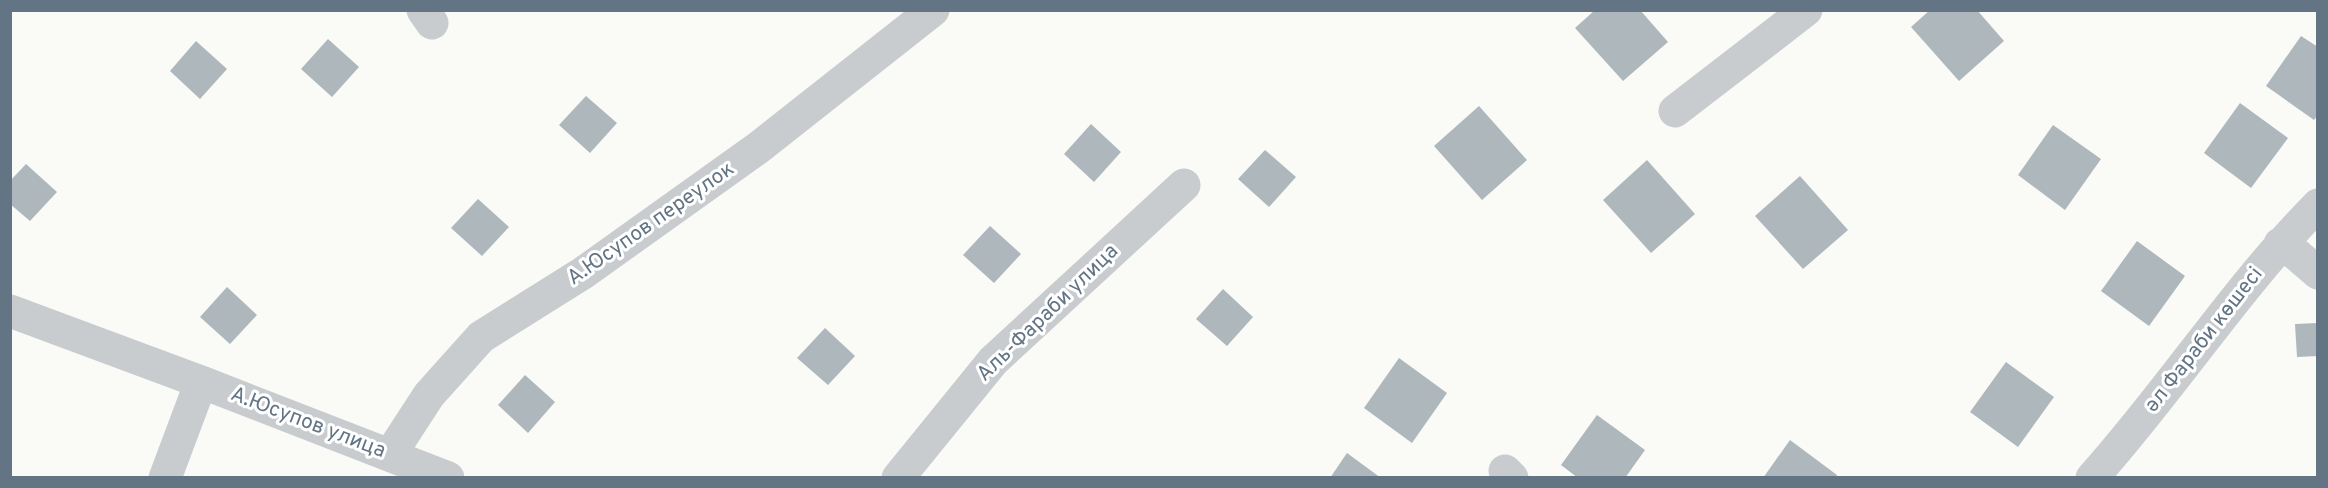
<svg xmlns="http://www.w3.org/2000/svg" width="2328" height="488" font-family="Overpass,sans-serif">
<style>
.building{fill:#aeb7bc}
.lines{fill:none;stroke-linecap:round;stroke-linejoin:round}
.minor{stroke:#c8cccf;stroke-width:33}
.labels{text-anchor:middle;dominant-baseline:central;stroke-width:6;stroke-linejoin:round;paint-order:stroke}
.street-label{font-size:21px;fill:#637584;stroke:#fff}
</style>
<rect width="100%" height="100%" fill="#fafaf7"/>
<path class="building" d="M1595,10H1640L1668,42L1623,81L1575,28Z
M1930,10H1977L2004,41L1959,81L1911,27Z
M2301,36L2318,47V115L2314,120L2266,86Z
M328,39L359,67L332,97L301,69Z
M196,41L227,69L200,99L170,71Z
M586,96L617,123L590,153L559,125Z
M2240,103L2288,138L2251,188L2204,153Z
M1479,106L1527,160L1482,200L1434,146Z
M1091,124L1121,152L1094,182L1064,154Z
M2053,125L2101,159L2065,210L2018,175Z
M1265,150L1296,177L1269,207L1238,179Z
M1647,160L1695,214L1651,253L1603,200Z
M26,164L57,192L30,221L10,204V181Z
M1800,176L1848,230L1803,269L1755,216Z
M478,199L509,227L482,256L451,228Z
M990,226L1021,254L994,283L963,255Z
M2137,241L2185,276L2149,326L2101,291Z
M227,287L257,315L230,344L200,317Z
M1223,289L1253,317L1227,346L1196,319Z
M2318,323V356L2297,357L2295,324Z
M825,328L855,356L828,385L797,358Z
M1399,358L1447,393L1412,443L1364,408Z
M2006,362L2054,397L2018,447L1970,412Z
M525,375L555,402L528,433L498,405Z
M1597,415L1645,450L1625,478H1578L1561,465Z
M1790,440L1837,475L1835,478H1763Z
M1347,453L1381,478H1330Z"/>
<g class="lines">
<path class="minor" d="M423,10L432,23
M1675,111L1806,10
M2280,244L2296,254L2318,273
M10,311L201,382L165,478
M201,382L448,478
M390,455L429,395L481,337L583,273L758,148L933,10
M1505,471L1512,478
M898,478L993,361L1184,185
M2092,478C2171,390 2235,289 2318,205"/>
</g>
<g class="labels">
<g class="street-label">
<text transform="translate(651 224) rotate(-35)">А.Юсупов переулок</text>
<text transform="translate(1048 313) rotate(-44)">Аль-Фараби улица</text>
<text transform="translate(2204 340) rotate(-52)">әл Фараби көшесі</text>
<text transform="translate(308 423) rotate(21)">А.Юсупов улица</text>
</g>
</g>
<rect width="2328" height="488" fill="none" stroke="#637584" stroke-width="24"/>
</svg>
